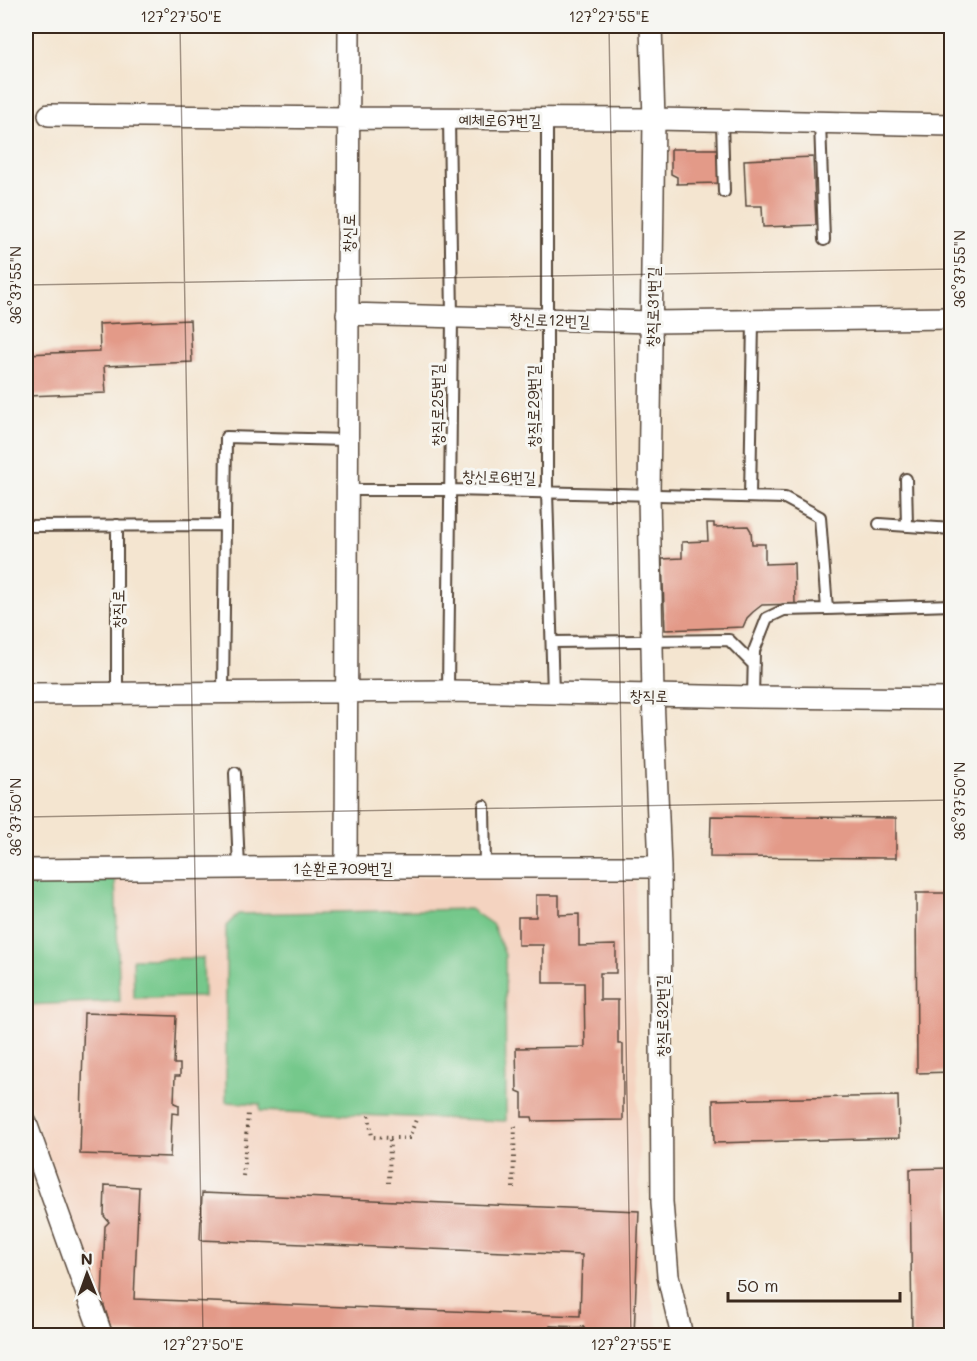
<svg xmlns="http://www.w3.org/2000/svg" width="977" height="1361" font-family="Mali,'Poor Story',sans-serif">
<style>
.built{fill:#f4d3c0}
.green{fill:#75c88b;stroke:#587954;stroke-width:1.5}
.building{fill:#e39a88}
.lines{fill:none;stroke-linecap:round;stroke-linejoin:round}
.service-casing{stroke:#574639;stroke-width:14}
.minor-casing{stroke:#574639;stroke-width:24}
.path{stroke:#574639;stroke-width:4;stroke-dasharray:1.5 4.5;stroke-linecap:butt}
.service{stroke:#fff;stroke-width:10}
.minor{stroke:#fff;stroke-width:21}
.ticks{fill:none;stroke:#3b2a1e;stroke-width:1.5;stroke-opacity:0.45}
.labels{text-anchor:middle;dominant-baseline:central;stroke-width:6;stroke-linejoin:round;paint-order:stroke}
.street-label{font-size:16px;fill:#3b2a1e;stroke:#f6f6f2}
.neatline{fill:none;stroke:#3b2a1e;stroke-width:2}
.ticks-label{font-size:15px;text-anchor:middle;fill:#3b2a1e}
</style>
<rect width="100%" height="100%" fill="#f6f6f2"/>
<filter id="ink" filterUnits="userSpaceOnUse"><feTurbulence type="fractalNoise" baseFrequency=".0167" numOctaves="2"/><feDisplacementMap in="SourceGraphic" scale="12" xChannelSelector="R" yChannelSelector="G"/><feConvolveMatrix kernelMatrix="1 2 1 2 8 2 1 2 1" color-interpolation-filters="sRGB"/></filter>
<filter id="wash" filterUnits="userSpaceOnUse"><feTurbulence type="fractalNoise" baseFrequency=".008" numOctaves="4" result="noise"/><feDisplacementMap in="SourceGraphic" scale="24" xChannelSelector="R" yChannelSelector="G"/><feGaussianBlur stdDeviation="1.35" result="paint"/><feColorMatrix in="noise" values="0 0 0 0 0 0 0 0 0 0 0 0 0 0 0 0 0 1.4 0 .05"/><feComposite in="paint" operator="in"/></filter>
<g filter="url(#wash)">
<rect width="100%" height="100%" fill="#f4e5d0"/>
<path class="built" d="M612,875L636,882L637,1045L641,1245L660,1335H114L26,1095V881L196,878Z"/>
<path class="green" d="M115,879L120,1001L26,1005V883Z
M470,909L493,925L505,955L506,1121L260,1111V1104L226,1102V926L238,914Z
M203,958L204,997L134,998L133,959Z"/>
<g id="blocks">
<path class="building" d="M671,149H718V183L677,184V177L671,174Z
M813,157L816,225L763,227L762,206H746L744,160Z
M190,320L192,362L104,366L106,393L27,396L26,354L100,351L99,324Z
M707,523H714V527L748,526L751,531L752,544H765V564L794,563L795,604L762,605L753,612L747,618L743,627L665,630L662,559L682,558V542L708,541Z
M711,816L896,818V858L710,857Z
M916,893H952V1072L917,1073Z
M536,895H559V915L579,914V946L616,945V973H600V1000H618V1044H623V1120L533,1121L532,1117H522V1093L517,1091L516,1048L585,1047L584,983H543V945H518V917H536Z
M84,1013L176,1016L174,1064H180V1076H175L174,1103L179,1105V1114L172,1113L170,1157L80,1154Z
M898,1096L899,1138L714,1143L713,1100Z
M950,1168L952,1336H912L910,1169Z
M105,1185L139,1187L134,1299L580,1316L582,1255L200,1240L202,1193L639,1211L634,1336H584V1327L550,1326V1336H195L112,1332L102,1299L105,1226L109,1222L104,1216Z"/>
</g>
</g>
<g filter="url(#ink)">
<use href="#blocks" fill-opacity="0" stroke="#574639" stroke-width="1.5"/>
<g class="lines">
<defs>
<path id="service" d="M547,119V492L553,693
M722,121L724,192
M820,122L824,240
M906,479L907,526
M347,490H451L785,498L820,517L827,609L952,605
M750,497L753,321
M879,524L952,529
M26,526L225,525
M552,642L729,640L754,665
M448,691L452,317L449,119
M117,693V525
M223,693L226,437L347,440
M753,697L754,651L767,618L784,610L827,609
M235,773L239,868
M484,806L485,867"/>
<path id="minor" d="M651,26L654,119L649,495L653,696L660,867L662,1202L668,1276L682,1336
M49,115L350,118L654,119L952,125
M347,314L651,322L952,318
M26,694L448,691L753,697L952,699
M346,867L349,26
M26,870L346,867H660
M26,1123L102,1336"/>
</defs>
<use href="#service" class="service-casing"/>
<use href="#minor" class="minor-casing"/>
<path class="path" d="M369,1115L372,1137L390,1138L389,1183
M390,1138H409L417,1117
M243,1176L248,1113
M513,1188L515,1124"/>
<use href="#service" class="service"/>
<use href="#minor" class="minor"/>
</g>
</g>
<path class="ticks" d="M180,26L203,1336M609,26L631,1336M26,285L952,269M26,817L952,800M741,1336L952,1332"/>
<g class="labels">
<g class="street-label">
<text x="500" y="119">예체로67번길</text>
<text transform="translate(348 233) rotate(-89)">창신로</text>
<text transform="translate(652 307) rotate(-89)">창직로31번길</text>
<text transform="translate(550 319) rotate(2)">창신로12번길</text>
<text transform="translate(436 405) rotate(-90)">창직로25번길</text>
<text transform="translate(532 406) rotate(-90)">창직로29번길</text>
<text transform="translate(499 476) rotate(1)">창신로6번길</text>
<text transform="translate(117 609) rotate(-90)">창직로</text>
<text transform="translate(649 695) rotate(1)">창직로</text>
<text x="343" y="867">1순환로709번길</text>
<text transform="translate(661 1016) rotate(-90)">창직로32번길</text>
</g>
</g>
<rect width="977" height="1361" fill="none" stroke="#f6f6f2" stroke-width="66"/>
<g transform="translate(87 1274) rotate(359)" stroke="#f6f6f2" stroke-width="4.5" paint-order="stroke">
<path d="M0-4.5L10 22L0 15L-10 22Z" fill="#3b2a1e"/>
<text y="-9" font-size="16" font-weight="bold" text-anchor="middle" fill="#3b2a1e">N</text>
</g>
<path d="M728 1292v9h172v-9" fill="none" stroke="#3b2a1e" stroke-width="3"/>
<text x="737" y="1292" font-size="18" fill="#3b2a1e" stroke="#f6f6f2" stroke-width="4.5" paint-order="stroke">50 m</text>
<rect x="33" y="33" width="911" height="1295" class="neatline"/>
<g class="ticks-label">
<text x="181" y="22">127°27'50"E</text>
<text x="609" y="22">127°27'55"E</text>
<text transform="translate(960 269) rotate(-90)" y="5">36°37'55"N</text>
<text transform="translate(16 285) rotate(-90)" y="5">36°37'55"N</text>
<text transform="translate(960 801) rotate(-90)" y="5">36°37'50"N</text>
<text transform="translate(16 817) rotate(-90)" y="5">36°37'50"N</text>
<text x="203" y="1350">127°27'50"E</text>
<text x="631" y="1350">127°27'55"E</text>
</g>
</svg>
